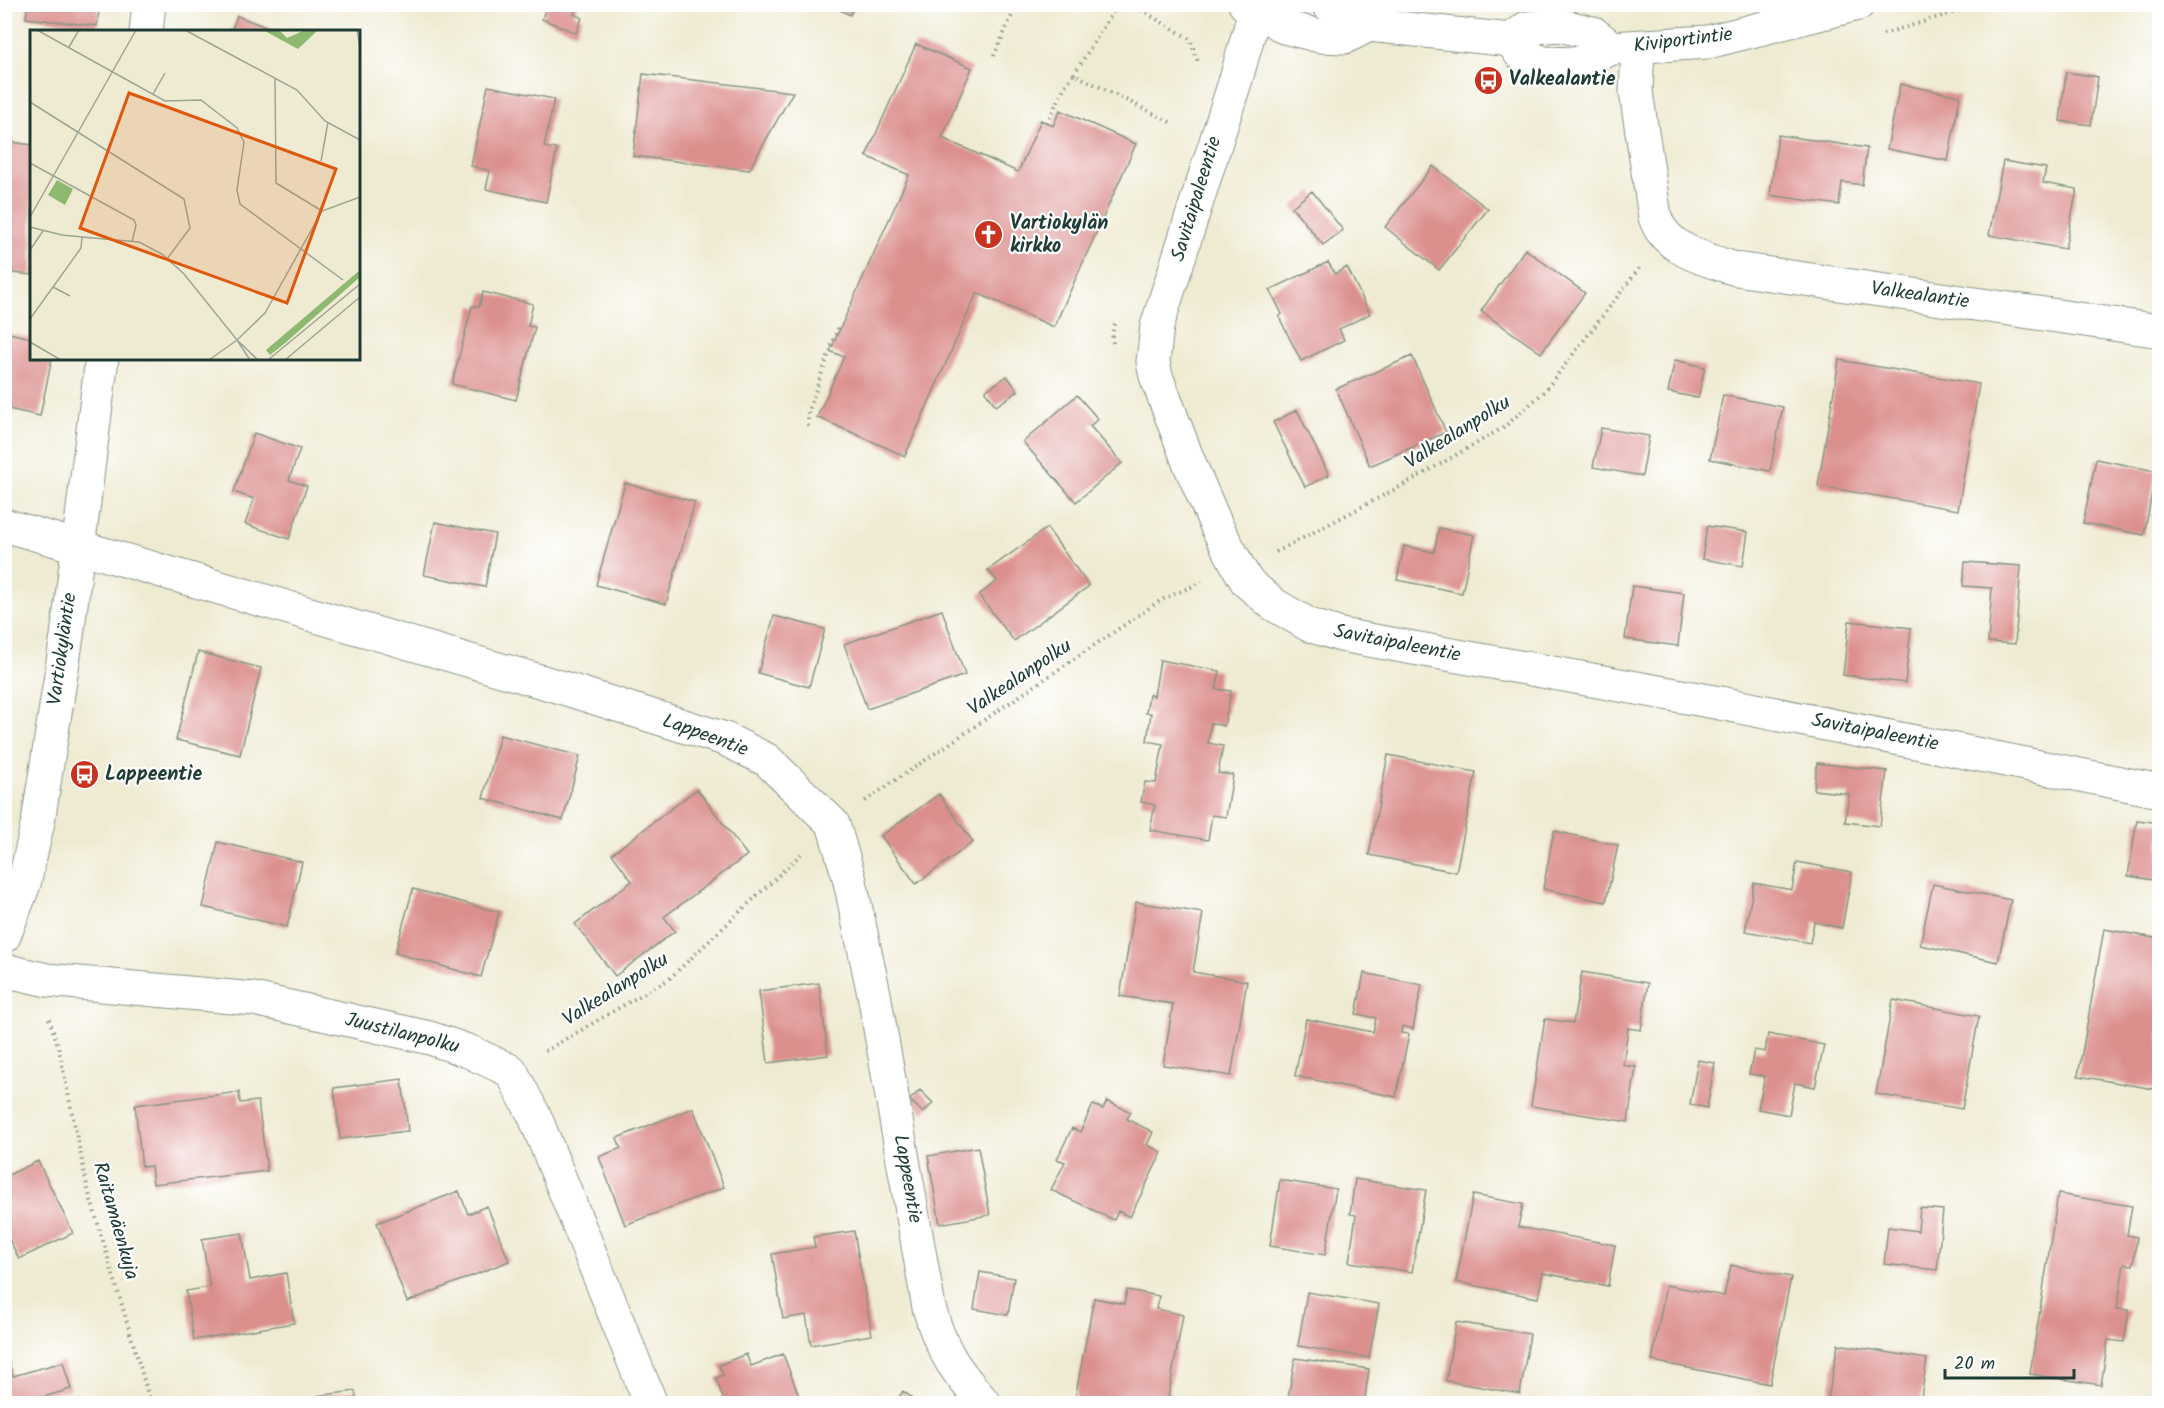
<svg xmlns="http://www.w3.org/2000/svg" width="2164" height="1408" font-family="Kalam,sans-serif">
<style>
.building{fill:#db908e}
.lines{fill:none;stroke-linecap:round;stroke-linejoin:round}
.minor-casing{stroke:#879484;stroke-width:35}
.tertiary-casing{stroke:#879484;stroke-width:35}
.path{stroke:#879484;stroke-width:4;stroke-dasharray:1.5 4.5;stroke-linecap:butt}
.minor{stroke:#fff;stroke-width:33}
.tertiary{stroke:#fff;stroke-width:33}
.labels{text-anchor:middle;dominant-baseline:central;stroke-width:4.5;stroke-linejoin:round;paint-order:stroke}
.street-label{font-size:20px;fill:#1f3d34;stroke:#fff}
.poi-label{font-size:20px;font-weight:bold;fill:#1f3d34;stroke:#fff;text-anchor:start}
.inset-road{fill:none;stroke:#9ca593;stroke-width:1.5}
.view{fill:#de580e;fill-opacity:0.15;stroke:#de580e;stroke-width:3}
.inset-edge{fill:none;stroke:#1f3d34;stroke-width:3}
</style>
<rect width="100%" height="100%" fill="#fff"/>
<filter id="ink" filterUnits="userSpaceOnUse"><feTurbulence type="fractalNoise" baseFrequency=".0167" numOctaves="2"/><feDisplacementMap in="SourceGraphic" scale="12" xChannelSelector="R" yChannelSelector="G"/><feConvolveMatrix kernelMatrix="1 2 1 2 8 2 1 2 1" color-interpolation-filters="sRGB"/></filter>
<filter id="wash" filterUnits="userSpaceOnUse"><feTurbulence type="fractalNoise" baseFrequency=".008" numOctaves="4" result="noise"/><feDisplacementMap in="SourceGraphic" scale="24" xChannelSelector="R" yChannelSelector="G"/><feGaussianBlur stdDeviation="1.35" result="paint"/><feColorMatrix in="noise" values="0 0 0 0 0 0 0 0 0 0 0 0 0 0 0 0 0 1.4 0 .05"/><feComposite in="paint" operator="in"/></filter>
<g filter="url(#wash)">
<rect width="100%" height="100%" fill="#efebd3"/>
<g id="blocks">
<path class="building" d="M28,4H100L97,26L26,18Z
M547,4H578L574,14L582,18L576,33L542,19Z
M828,4H855L850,15Z
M237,16L277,31V32H231Z
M916,44L972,68L942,138L1018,172L1041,120L1053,126L1060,110L1136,144L1054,327L977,293L905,456L817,417L844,357L830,351L909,175L866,156Z
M2066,72L2098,77L2091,125L2060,121Z
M643,74L793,92L749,170L633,156Z
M1900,84L1960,96L1948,161L1887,149Z
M488,86L554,99L544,147L557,149L546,202L486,189L490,171L471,166Z
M1778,135L1867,148L1862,185L1842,182L1839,205L1770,195Z
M4,141L32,145V275L4,272Z
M2003,161L2046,168L2043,183L2077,189L2065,249L1989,235Z
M1433,166L1488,209L1439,270L1385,227Z
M1312,191L1343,230L1323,245L1292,207Z
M1525,249L1585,293L1541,353L1481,311Z
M1328,262L1335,274L1347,267L1370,314L1339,329L1344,340L1301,361L1279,317L1282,314L1270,290Z
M483,292L533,304L528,326L535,327L516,400L452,384L472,306L479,307Z
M4,332L32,338V358H52L40,416L4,408Z
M1412,356L1446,432L1370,466L1336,389Z
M1675,360L1705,367L1698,398L1668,392Z
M1839,360L1979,384L1958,510L1818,486Z
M1007,376L1018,391L996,406L985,391Z
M1077,395L1098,419L1090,426L1122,463L1076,502L1023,442Z
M1723,395L1783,407L1770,471L1710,459Z
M1297,410L1329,475L1305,487L1273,422Z
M1601,428L1649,436L1642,476L1593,467Z
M254,433L300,449L289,480L307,486L289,539L245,524L254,499L234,492Z
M2096,459L2156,471L2144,535L2083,523Z
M625,483L695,502L666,604L596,585Z
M435,522L495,534L485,587L424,575Z
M1707,526L1748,532L1743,566L1702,559Z
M1047,528L1089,586L1014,641L979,595L997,581L988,570Z
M1439,528L1474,535L1462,593L1397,580L1404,546L1434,552Z
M1965,562L2021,566L2015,644L1988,642L1992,588L1963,586Z
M1632,586L1684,593L1678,646L1625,639Z
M942,610L965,675L867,709L844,644Z
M774,616L825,629L809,687L758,673Z
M1849,621L1911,628L1905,683L1843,675Z
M198,652L261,668L240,755L176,740Z
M1160,660L1220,671L1216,689L1231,691L1224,726L1211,723L1208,743L1223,746L1218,773L1233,775L1226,817L1212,815L1208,840L1150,830L1155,805L1141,802L1145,782L1156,783L1163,744L1147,741L1151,713H1146L1149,695L1154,696Z
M500,735L580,756L563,820L483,798Z
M1388,755L1476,772L1456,872L1369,855Z
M1817,763L1887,771L1880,826L1845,822L1849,794L1814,790Z
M697,789L747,855L664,917L675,931L615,976L575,924L632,881L612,854Z
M939,794L973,842L916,884L881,836Z
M2137,820L2160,823V881L2128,876Z
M1554,831L1618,845L1606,902L1543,889Z
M218,842L302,862L287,927L203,907Z
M1797,862L1852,872L1842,928L1814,922L1810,943L1745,931L1754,883L1792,890Z
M1933,884L2011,900L1998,962L1920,945Z
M413,889L499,912L481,977L395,953Z
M1136,902L1203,913L1193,972L1247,981L1231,1076L1163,1065L1173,1004L1120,996Z
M2104,929L2160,939V1090L2078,1076Z
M1582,972L1648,983L1641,1030L1628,1028L1623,1065L1636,1067L1628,1122L1531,1106L1545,1019L1573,1023Z
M1364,973L1422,985L1413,1029L1402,1026L1401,1033L1409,1034L1396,1097L1295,1076L1306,1019L1373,1032L1376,1018L1356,1014Z
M819,983L828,1055L768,1063L759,991Z
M1893,1000L1979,1016L1962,1109L1876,1094Z
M1768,1034L1824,1045L1815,1087L1795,1083L1789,1115L1758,1109L1765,1076L1749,1074L1754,1050L1765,1052Z
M1698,1060L1715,1063L1707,1108L1690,1104Z
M402,1079L408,1131L340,1139L334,1088Z
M920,1090L933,1103L923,1113L910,1100Z
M239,1092L240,1103L258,1101L267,1171L153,1184L151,1166L142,1167L135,1105Z
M1107,1101L1131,1112L1127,1119L1153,1132L1147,1145L1162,1152L1130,1217L1118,1211L1114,1220L1051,1190L1065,1162L1057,1159L1072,1128L1080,1132L1093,1105L1103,1109Z
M693,1108L724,1187L625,1225L599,1157L621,1148L617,1138Z
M978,1147L990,1215L940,1224L928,1156Z
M38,1161L73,1233L19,1259L4,1229V1177Z
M1355,1179L1426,1190L1412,1272L1349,1262L1356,1215L1350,1214Z
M1280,1180L1336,1189L1325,1255L1270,1246Z
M459,1191L468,1214L487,1206L509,1261L407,1302L377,1223Z
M2058,1194L2132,1206L2127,1235L2137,1237L2133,1265L2124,1264L2117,1309L2129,1310L2124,1342L2108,1340L2101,1385L2030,1374Z
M1473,1195L1523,1204L1518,1227L1615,1245L1608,1286L1543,1273L1538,1298L1456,1282Z
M1920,1208L1943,1210L1937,1270L1884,1264L1888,1227L1918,1231Z
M854,1231L872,1335L811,1345L806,1315L783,1319L772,1254L815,1247L813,1237Z
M242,1233L250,1280L286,1273L294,1323L194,1340L186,1291L210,1287L202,1239Z
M1731,1265L1791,1277L1770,1384L1652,1361L1666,1285L1724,1296Z
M980,1272L1014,1278L1008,1315L974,1309Z
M1127,1290L1159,1296L1156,1309L1183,1315L1167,1404H1074L1094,1298L1124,1304Z
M1307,1292L1379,1304L1369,1358L1298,1346Z
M1456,1322L1530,1334L1520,1394L1446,1381Z
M1838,1344L1927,1359L1920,1404H1827Z
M5,1349L13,1376L63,1362L71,1389L19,1404H4Z
M746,1354L751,1366L783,1354L802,1404H725L716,1378L723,1375L719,1365Z
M1295,1358L1369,1369L1364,1404H1287Z
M355,1391L357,1404H318L317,1396Z
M903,1391L911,1397L906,1404L897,1400Z"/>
</g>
</g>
<g filter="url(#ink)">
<use href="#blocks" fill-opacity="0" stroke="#879484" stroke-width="1.5"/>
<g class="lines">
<defs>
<path id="minor" d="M1256,7L1236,79L1157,326L1153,362L1156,376L1188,460L1217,527L1240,570L1247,582L1273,604L1309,625L1341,635L1720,703L2160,791
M1638,47L1636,92L1655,217C1665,250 1707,260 1736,269L2160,331
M4,525L560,687L725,739L767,760L833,824L849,877L874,994L929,1308C942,1352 955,1370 985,1404
M4,970L47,980L254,999L430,1038L468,1051L511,1071L535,1117L651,1404"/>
<path id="tertiary" d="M1245,4L1256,7L1284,27L1320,36L1345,37L1369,25
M1328,4L1345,8L1369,25L1511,40L1527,28L1559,25L1593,33L1612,48
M146,32L149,4
M1511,40L1520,53L1543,63L1577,64L1612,48L1708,42L1858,4
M4,936L24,884L38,822L67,636L102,358"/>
</defs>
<use href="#minor" class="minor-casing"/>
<use href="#tertiary" class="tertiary-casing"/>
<path class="path" d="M1131,4L1190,39L1198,62
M1883,34L1982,4
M994,56L1017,4
M1074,74L1118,4
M1047,123L1065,86L1074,74L1170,122
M1113,343L1112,334L1115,324
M808,426V412L839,325
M1276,552L1407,483L1503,428L1544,392L1641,266
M865,801L1161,600L1202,582
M49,1019L58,1045L88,1190L151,1404
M545,1051L669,979L801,854"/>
<use href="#minor" class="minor"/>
<use href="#tertiary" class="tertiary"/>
</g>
</g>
<defs>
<symbol id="bus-disc" viewBox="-11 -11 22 22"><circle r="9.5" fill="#c8321e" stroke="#fff"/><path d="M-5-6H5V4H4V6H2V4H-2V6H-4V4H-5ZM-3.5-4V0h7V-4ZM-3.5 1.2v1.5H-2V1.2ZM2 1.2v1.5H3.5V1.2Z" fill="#fff"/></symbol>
<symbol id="church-disc" viewBox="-11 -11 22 22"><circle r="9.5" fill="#c8321e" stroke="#fff"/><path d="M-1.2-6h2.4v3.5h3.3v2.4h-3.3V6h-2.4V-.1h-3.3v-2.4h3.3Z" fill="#fff"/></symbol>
</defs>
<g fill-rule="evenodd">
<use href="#bus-disc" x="1472" y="64" width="33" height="33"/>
<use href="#church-disc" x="972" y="218" width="33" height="33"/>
<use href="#bus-disc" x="68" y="758" width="33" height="33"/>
</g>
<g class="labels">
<g class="street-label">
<text transform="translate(1683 41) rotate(-7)">Kiviportintie</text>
<text transform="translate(1197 199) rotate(-73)">Savitaipaleentie</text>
<text transform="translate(1920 296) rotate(8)">Valkealantie</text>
<text transform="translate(1458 433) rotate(-32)">Valkealanpolku</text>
<text transform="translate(1397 644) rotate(11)">Savitaipaleentie</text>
<text transform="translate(63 649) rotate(-82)">Vartiokyläntie</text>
<text transform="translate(1020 678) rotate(-34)">Valkealanpolku</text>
<text transform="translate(1875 733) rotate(11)">Savitaipaleentie</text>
<text transform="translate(705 736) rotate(20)">Lappeentie</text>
<text transform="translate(616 990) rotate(-32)">Valkealanpolku</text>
<text transform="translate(402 1034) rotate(14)">Juustilanpolku</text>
<text transform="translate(907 1179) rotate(80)">Lappeentie</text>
<text transform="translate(115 1221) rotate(74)">Raitamäenkuja</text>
</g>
<g class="poi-label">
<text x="1509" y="80">Valkealantie</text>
<text x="1010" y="224">Vartiokylän<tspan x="1010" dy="23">kirkko</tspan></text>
<text x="105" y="775">Lappeentie</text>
</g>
</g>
<g transform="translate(30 30)">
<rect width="330" height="330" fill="#efebd3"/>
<path d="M233,0H249L257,8L275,0H288L268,19ZM27,150L43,159L35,175L18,165ZM330,240V247L254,314L240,325L236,320Z" fill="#8cb870"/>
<path class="inset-road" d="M7,0L135,71L171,70L207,98L214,112L207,160L210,174L313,250M155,0L267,60L295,91L330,110M327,0L330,18M39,17L49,0M245,48L246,153L292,181M123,64L135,43M0,72L154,169L160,198L137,229M291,131L298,92M0,133L104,190L106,195L102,212M0,187L106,0M0,197L32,205L63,208M52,207L109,212L132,224L154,244L207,310L235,283L292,181L330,167M0,220L13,201M23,257L40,266M0,289L51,218L52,207M207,310L228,330M207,310L220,330M0,312L31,330M179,330L207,310M238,330L330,254M255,330L330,267"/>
<path class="view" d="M99,63L306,139L257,273L50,198Z"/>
<rect width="330" height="330" class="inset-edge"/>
</g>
<rect width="2164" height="1408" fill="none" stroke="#fff" stroke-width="24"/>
<path d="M1945 1369v9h129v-9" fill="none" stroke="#1f3d34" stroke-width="3"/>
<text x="1954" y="1369" font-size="18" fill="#1f3d34" stroke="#ffffff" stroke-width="4.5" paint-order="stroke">20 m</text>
</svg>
